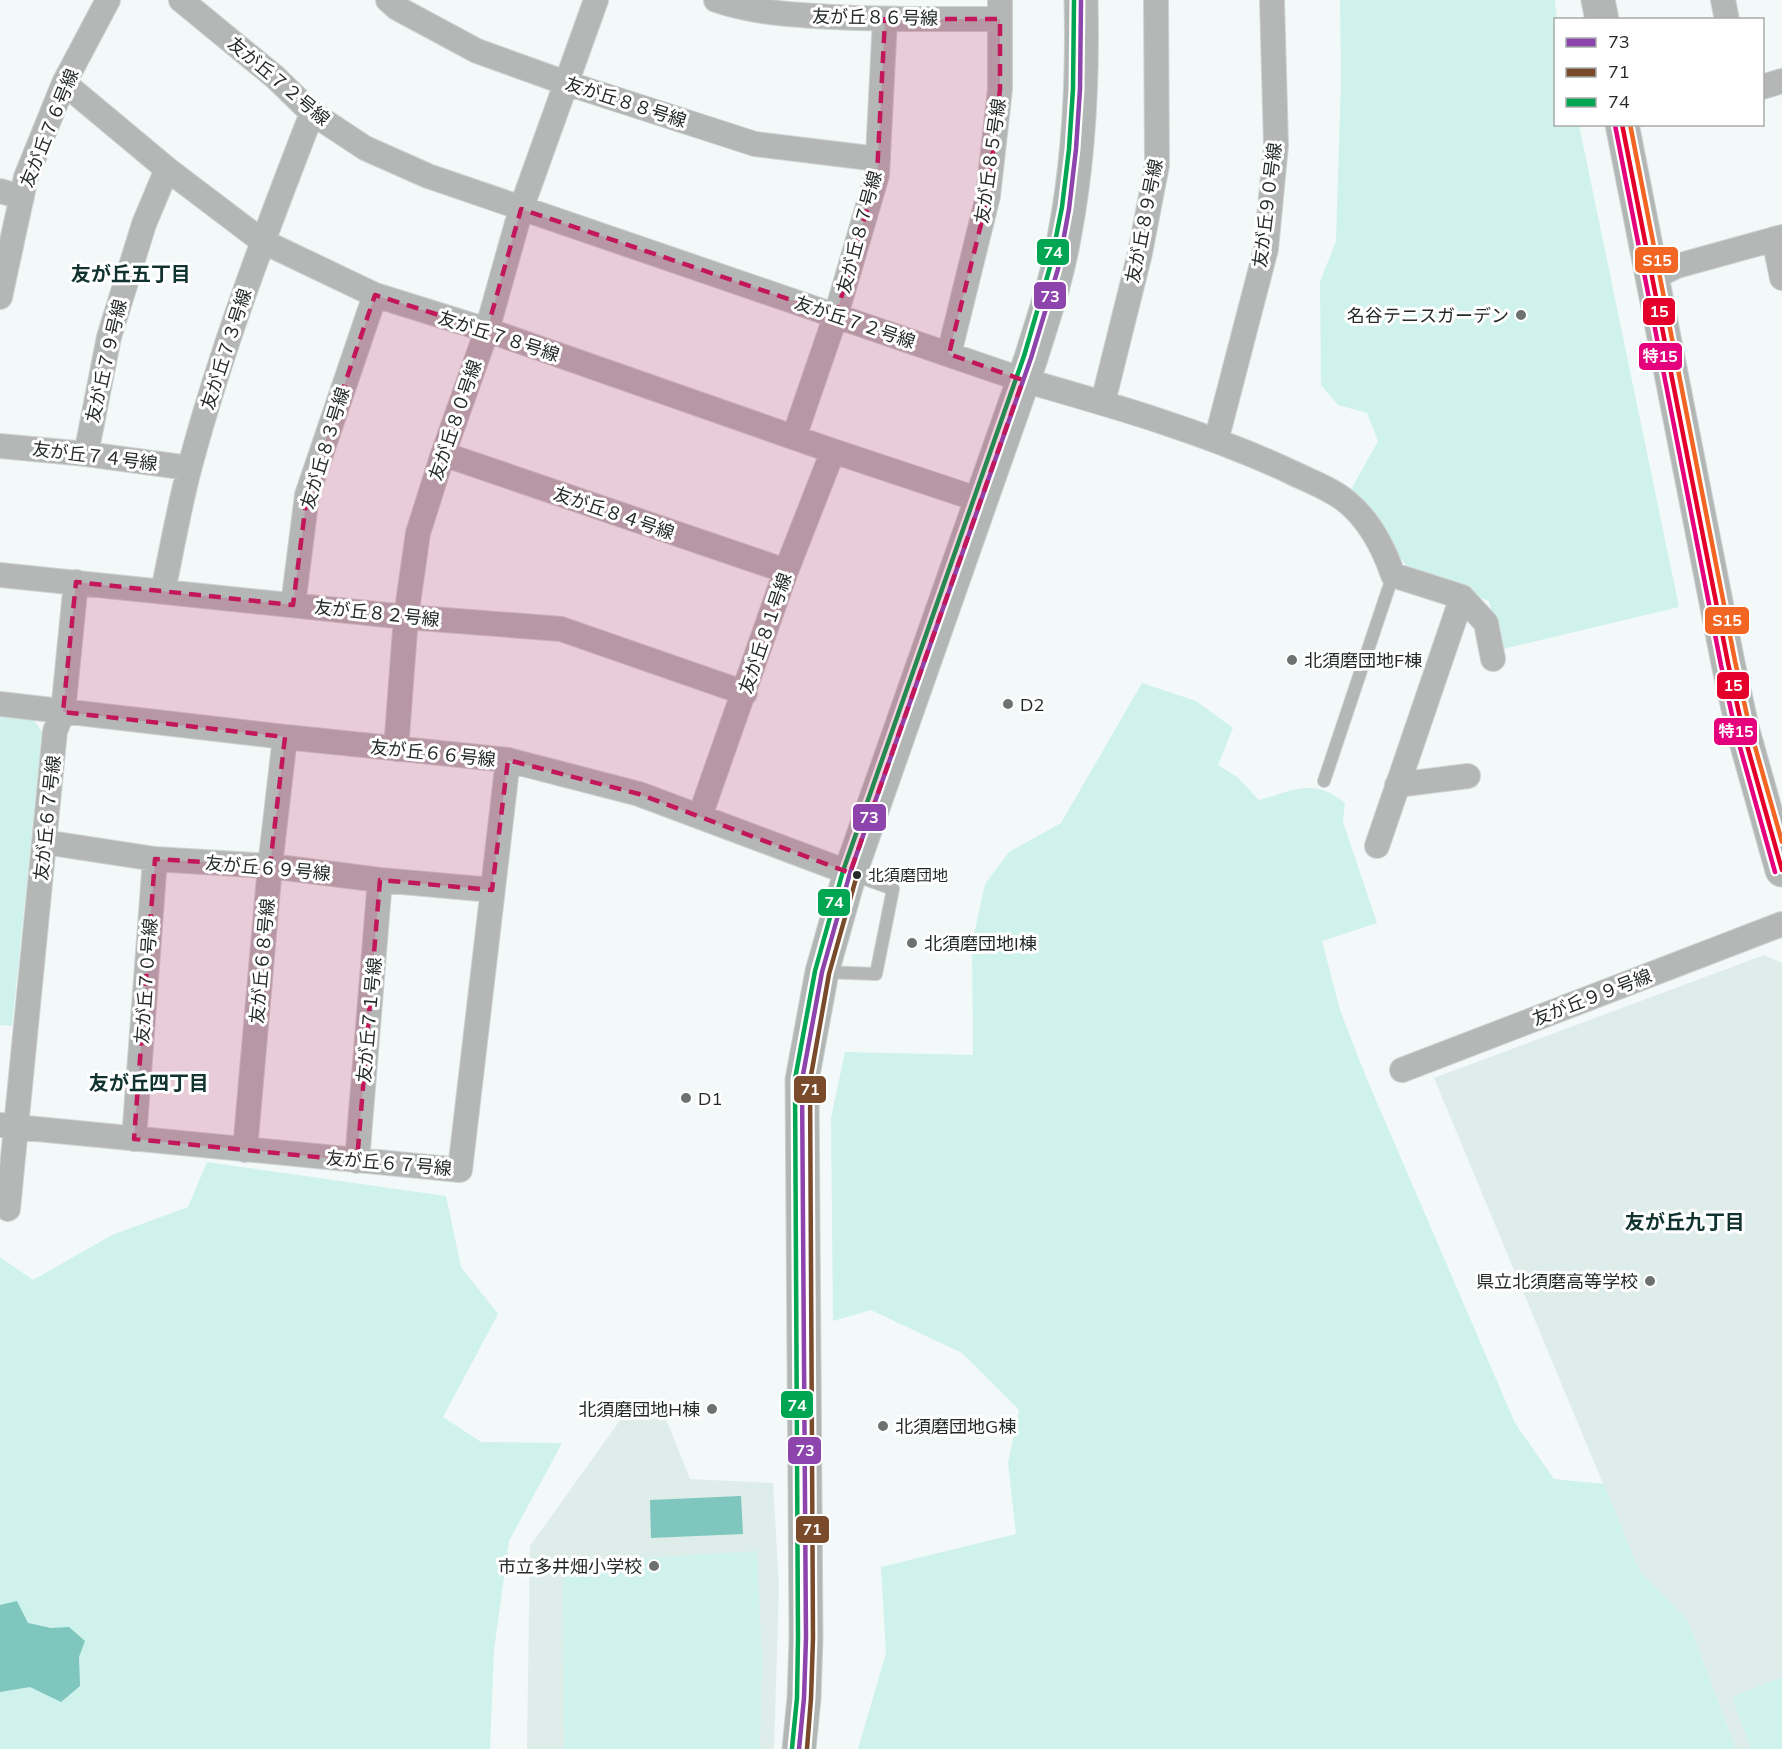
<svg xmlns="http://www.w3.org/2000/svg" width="1782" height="1749" font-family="Mulish,'Noto Sans JP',sans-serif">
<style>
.built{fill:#deedea}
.green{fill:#d0f2ed}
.water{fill:#7ec6be}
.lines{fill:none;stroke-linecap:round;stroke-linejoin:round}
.lane-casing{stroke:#ced3d2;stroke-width:14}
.street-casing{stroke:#ced3d2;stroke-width:26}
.secondary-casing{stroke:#ced3d2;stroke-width:35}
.lane{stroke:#b5b7b7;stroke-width:12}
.street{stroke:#b5b7b7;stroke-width:24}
.secondary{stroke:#b2b7b6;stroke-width:33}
.bus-1-casing{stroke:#fff;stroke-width:9}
.bus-2-casing{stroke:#fff;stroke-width:9}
.bus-3-casing{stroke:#fff;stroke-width:9}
.bus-4-casing{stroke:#fff;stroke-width:9}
.bus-5-casing{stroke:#fff;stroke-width:9}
.bus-6-casing{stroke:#fff;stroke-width:9}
.bus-1{stroke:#8e44ad;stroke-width:4.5}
.bus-2{stroke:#7a4b2a;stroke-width:4.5}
.bus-3{stroke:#00a651;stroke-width:4.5}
.bus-4{stroke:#e4002b;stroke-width:4.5}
.bus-5{stroke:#e5007d;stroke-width:4.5}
.bus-6{stroke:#f26522;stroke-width:4.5}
.marked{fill:#c2185b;fill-opacity:0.2;stroke:#c2185b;stroke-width:4.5;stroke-dasharray:12 8;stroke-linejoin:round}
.poi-dot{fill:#6d7271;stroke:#fff;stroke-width:2}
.bus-dot{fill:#252a29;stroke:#fff;stroke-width:2}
.labels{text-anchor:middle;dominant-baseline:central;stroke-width:6;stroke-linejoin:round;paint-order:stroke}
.bus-label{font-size:16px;fill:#252a29;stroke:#fff;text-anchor:start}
.street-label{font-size:18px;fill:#252a29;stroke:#fff}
.poi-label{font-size:18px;fill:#252a29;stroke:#fff;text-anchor:start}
.neighbourhood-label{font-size:20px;font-weight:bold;fill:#11332f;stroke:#fff}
.line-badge{stroke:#fff;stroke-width:2}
.badge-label{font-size:16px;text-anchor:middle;font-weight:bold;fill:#fff}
</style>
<rect width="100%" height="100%" fill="#f2f9f8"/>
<path class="built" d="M1764,955L1782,963V1749H1736L1688,1621L1639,1570L1434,1078Z
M621,1419H666L690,1479L773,1483L779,1586L774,1749H527L530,1546Z"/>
<path class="green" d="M1340,0H1555L1557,19L1556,20V124L1579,125L1679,607L1499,650L1489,601L1413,574L1349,493L1378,441L1367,413L1338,405L1321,385L1320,282L1336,241L1341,80Z
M1142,683L1196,701L1233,728L1218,765L1237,777L1259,800C1294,791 1313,777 1345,803L1343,822L1377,923L1322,941L1340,1010L1366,1077L1515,1423L1554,1479L1604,1484L1639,1570L1688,1621L1736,1749H858L886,1653L881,1567L1016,1534L1008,1463L1019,1410L962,1353L871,1310L833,1321L831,1118L845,1052L973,1055L972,943L985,884L1009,852L1061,823Z
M0,713L31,716L42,732L12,1026L0,1025Z
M207,1162L446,1196L461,1267L498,1314L443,1417L481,1442L562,1443L509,1541L494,1650L490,1749H0V1257L33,1280L112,1235L188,1207Z
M757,1551L762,1658L760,1749H564L563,1563Z
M1782,1677V1749H1751L1732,1697Z"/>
<path class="water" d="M741,1496L743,1534L651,1538L650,1500Z
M17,1601L28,1623L51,1628L69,1627L85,1641L79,1657L80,1686L61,1702L30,1687L0,1692V1605Z"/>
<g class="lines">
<defs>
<path id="lane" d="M1324,781L1393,575
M824,972L876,974L893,889L851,874"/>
<path id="street" d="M181,0L275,77L312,113L365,148L428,176L1023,380C1114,406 1206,432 1291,472C1309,481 1332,489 1347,502C1369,520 1384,549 1393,575L1462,597L1486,623L1493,659
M388,0L397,8L477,51L566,83L755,144L878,159
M716,0C753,13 795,15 834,17C889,20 945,19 1000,19
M1723,0L1727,20
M64,83L167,169L262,241L375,295L487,330L833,451L980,500
M1762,87L1782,81
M0,191L22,197
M1774,239L1782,278
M1652,278L1677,266L1782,237
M0,297L26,177L64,83L108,0
M949,354L988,196L1000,89V0
M1103,402L1140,253L1157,165L1156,0
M794,437L836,315L877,175L885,19
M1216,441L1266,249L1276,145L1272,0
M0,446L86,454L189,468
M86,454L109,337L144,224L167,169
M443,454L786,571
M0,575L406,617L561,629L745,693
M76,582L63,712L55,731L16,1127L460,1170L508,760
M163,591C172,549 179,507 190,466C222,346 267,229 312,113
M293,605L307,495L375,295
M0,704L285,737L508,760L639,794L850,873
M396,749L406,617L418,533L443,454L487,330L521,209L596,0
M1397,785L1468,776
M700,816L786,571L833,451
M44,842L155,859L270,866L380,880L492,890
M1377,846L1462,597
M1402,1070L1782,924
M0,1125L16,1127L8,1209
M134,1139L155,859
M245,1150L270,866L285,737
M357,1161L380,880"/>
<path id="secondary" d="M1598,0L1602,20
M1622,124L1728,663L1743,731L1782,870
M799,1749L804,1698L806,1638L802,1080L822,972L850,873L1031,358C1043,319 1057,279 1064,238C1079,160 1083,79 1081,0"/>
</defs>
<use href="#lane" class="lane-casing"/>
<use href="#street" class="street-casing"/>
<use href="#secondary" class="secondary-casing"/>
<use href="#lane" class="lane"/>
<use href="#street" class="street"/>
<use href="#secondary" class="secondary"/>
<defs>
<path id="bus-1" d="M799,1749L804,1698L806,1638L802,1080L822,972L850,873L1031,358L1058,269L1069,209L1076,149L1080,89L1081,0"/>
<path id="bus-2" d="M807,1749L811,1698L813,1638L810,1081L829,974L857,875"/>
<path id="bus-3" d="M792,1748L797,1698L798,1638L795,1079L815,971L843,871L1024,356L1050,267L1062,207L1069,149L1073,89L1074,0"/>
<path id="bus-4" d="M1622,124L1728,663L1743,731L1782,870"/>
<path id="bus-5" d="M1615,125L1721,665L1736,733L1775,872"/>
<path id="bus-6" d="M1630,124L1735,661L1750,729L1782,842"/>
</defs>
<use href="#bus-1" class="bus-1-casing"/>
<use href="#bus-2" class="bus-2-casing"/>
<use href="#bus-3" class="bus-3-casing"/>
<use href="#bus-4" class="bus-4-casing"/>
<use href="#bus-5" class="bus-5-casing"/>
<use href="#bus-6" class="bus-6-casing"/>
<use href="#bus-1" class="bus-1"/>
<use href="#bus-2" class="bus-2"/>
<use href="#bus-3" class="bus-3"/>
<use href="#bus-4" class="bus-4"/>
<use href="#bus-5" class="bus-5"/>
<use href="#bus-6" class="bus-6"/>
</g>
<path class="marked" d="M885,19H1000V89L988,196L949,354L1023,380L850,873L639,794L508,760L492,890L380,880L357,1161L134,1139L155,859L270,866L285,737L63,712L76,582L293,605L307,495L375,295L487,330L521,209L836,315L877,175Z"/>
<g class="poi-dot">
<circle cx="1521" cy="315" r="6"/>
<circle cx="1292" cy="660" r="6"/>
<circle cx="1008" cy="704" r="6"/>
<circle cx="912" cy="943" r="6"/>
<circle cx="686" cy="1098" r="6"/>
<circle cx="1650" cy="1281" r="6"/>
<circle cx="712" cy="1409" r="6"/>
<circle cx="883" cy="1426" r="6"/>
<circle cx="654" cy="1566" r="6"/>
</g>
<circle class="bus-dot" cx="857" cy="875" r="5"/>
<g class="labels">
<g class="bus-label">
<text x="868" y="875">北須磨団地</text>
</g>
<g class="street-label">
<text transform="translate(875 17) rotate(1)">友が丘８６号線</text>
<text transform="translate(279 81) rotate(40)">友が丘７２号線</text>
<text transform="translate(626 102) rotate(18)">友が丘８８号線</text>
<text transform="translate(49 128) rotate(-68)">友が丘７６号線</text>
<text transform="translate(990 161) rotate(-82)">友が丘８５号線</text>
<text transform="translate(1267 205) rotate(-83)">友が丘９０号線</text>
<text transform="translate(1144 221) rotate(-79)">友が丘８９号線</text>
<text transform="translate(859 232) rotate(-75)">友が丘８７号線</text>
<text transform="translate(855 322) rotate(19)">友が丘７２号線</text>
<text transform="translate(499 336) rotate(18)">友が丘７８号線</text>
<text transform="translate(226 349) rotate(-72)">友が丘７３号線</text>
<text transform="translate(106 361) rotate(-77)">友が丘７９号線</text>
<text transform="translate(455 420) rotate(-71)">友が丘８０号線</text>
<text transform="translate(325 448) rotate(-73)">友が丘８３号線</text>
<text transform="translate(95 456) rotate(7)">友が丘７４号線</text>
<text transform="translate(614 513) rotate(19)">友が丘８４号線</text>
<text transform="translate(377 613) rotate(6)">友が丘８２号線</text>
<text transform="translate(765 633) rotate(-71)">友が丘８１号線</text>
<text transform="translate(433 753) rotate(6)">友が丘６６号線</text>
<text transform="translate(47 818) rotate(-84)">友が丘６７号線</text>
<text transform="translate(268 868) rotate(5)">友が丘６９号線</text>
<text transform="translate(262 961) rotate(-85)">友が丘６８号線</text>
<text transform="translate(146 981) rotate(-86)">友が丘７０号線</text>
<text transform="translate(1592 997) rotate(-21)">友が丘９９号線</text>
<text transform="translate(369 1020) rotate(-85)">友が丘７１号線</text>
<text transform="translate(389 1163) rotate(5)">友が丘６７号線</text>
</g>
<g class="poi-label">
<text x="1509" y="315" text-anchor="end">名谷テニスガーデン</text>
<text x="1304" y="660">北須磨団地F棟</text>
<text x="1020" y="704">D2</text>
<text x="924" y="943">北須磨団地I棟</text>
<text x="698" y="1098">D1</text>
<text x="1638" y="1281" text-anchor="end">県立北須磨高等学校</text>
<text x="700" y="1409" text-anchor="end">北須磨団地H棟</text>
<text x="895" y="1426">北須磨団地G棟</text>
<text x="642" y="1566" text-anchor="end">市立多井畑小学校</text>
</g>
<g class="neighbourhood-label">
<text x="131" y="273">友が丘五丁目</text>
<text x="149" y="1082">友が丘四丁目</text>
<text x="1685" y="1221">友が丘九丁目</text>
</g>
</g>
<g class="line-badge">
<rect x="1036" y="238" width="34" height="28" rx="6" fill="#00a651"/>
<rect x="1634" y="246" width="45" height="28" rx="6" fill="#f26522"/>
<rect x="1033" y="281" width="34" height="29" rx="6" fill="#8e44ad"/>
<rect x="1642" y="297" width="34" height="29" rx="6" fill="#e4002b"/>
<rect x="1638" y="342" width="45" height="29" rx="6" fill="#e5007d"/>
<rect x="1704" y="606" width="46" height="29" rx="6" fill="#f26522"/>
<rect x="1716" y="671" width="34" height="29" rx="6" fill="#e4002b"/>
<rect x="1713" y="717" width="45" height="29" rx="6" fill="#e5007d"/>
<rect x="852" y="803" width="35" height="29" rx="6" fill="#8e44ad"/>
<rect x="817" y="888" width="34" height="29" rx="6" fill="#00a651"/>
<rect x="793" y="1075" width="34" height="29" rx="6" fill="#7a4b2a"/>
<rect x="780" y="1390" width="34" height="29" rx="6" fill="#00a651"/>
<rect x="787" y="1436" width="35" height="29" rx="6" fill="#8e44ad"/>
<rect x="795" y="1515" width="35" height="29" rx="6" fill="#7a4b2a"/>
</g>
<g class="badge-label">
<text x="1053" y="258">74</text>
<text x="1657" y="266">S15</text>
<text x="1050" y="302">73</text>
<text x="1659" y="317">15</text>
<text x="1660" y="362">特15</text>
<text x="1727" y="626">S15</text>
<text x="1733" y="691">15</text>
<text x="1736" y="737">特15</text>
<text x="869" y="823">73</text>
<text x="834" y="908">74</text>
<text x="810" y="1095">71</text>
<text x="797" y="1411">74</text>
<text x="805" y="1456">73</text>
<text x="812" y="1535">71</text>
</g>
<rect x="1554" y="18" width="210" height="108" fill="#ffffff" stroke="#a8aaa9" stroke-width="1.5"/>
<rect x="1566" y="38" width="30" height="9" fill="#8e44ad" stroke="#a8aaa9" stroke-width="1.5"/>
<text x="1608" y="48" font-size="18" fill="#252a29">73</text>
<rect x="1566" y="68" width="30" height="9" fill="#7a4b2a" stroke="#a8aaa9" stroke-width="1.5"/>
<text x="1608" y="78" font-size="18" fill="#252a29">71</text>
<rect x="1566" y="98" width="30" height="9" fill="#00a651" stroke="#a8aaa9" stroke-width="1.5"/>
<text x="1608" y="108" font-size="18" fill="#252a29">74</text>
</svg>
